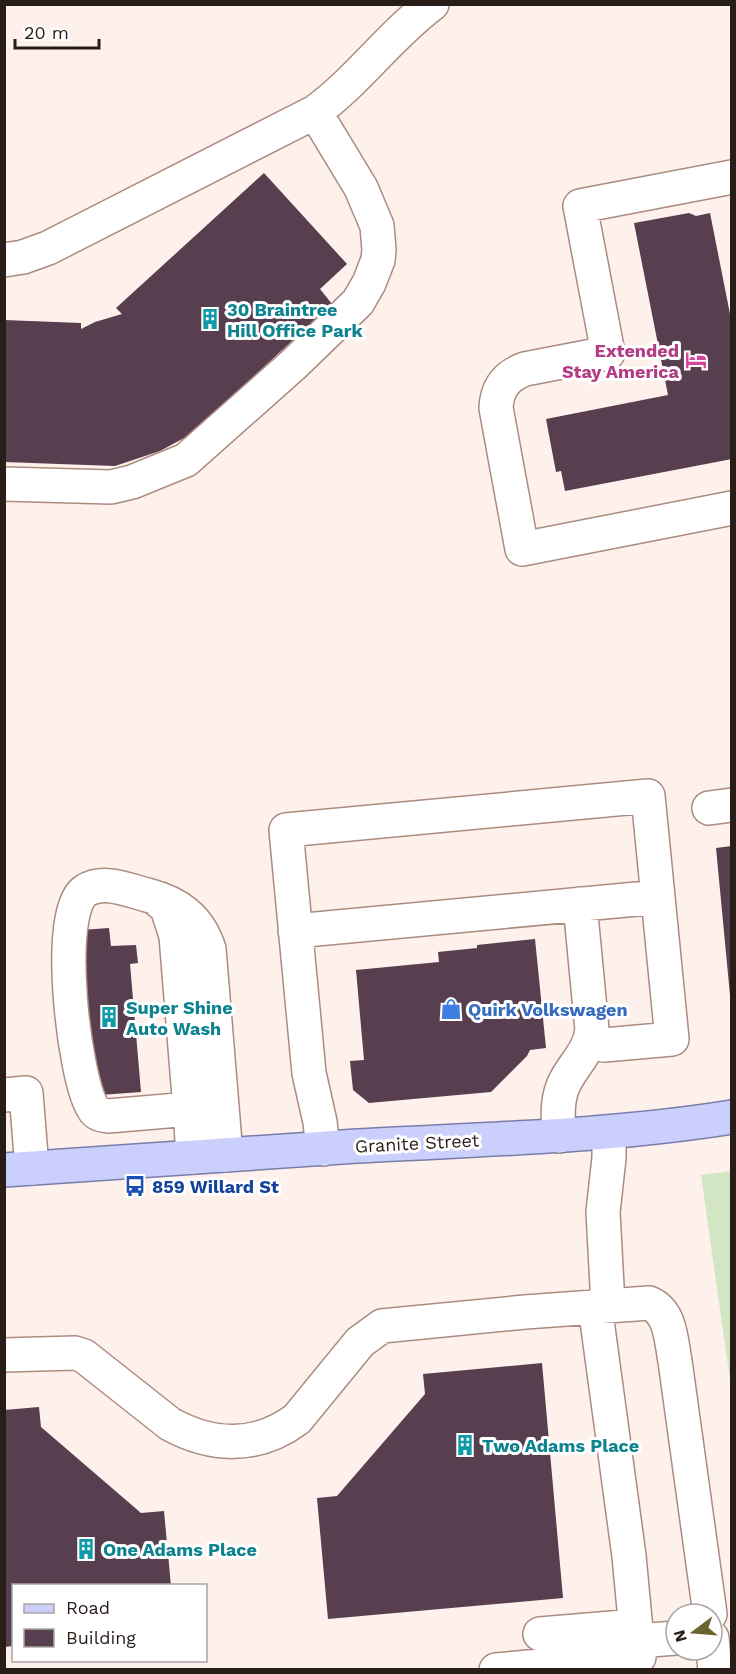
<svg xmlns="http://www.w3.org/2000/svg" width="736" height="1674" font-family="'Work Sans',sans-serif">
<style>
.green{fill:#d2e6c3}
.building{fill:#573f4f}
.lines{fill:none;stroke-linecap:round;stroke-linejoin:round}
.minor-casing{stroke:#ac8c7f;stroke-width:36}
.major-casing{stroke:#7a7daa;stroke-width:36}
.minor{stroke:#fff;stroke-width:33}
.major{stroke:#cad0fb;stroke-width:33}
.labels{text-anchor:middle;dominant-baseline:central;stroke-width:6;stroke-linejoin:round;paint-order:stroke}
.culture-label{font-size:18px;font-weight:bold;fill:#0d838f;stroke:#fff;text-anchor:start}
.hotel-label{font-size:18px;font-weight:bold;fill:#b23c85;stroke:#fff;text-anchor:end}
.shop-label{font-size:18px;font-weight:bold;fill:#366cbe;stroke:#fff;text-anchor:start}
.street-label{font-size:18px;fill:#291d18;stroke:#fff}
.transit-label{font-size:18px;font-weight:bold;fill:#164399;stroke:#fff;text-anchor:start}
</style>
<rect width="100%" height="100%" fill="#fef0eb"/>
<path class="green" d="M731,1171H732L731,1387L701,1175Z"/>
<path class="building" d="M264,173L347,264L320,289L332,304L186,439L184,438L160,451L115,466L4,462V320L81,323V329L95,322L122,314L116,308Z
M689,213L696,216L710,213L732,324V459L565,491L561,471L556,472L546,419L668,395L634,223Z
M732,846V995H730L716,848Z
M109,928L111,946L136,945L138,963L130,964L141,1092L100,1095L92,1069L81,930Z
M535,939L546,1048L530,1050L527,1056L491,1092L369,1103L353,1090L350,1061L364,1060L356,970L439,962L438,952L477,948V945Z
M542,1363L563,1598L328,1619L317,1498L337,1496L425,1394L423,1374Z
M39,1407L41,1427L141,1513L164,1511L171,1586H14V1646L4,1647V1410Z"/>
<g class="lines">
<defs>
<path id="minor" d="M315,112C358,81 389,36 432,4
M732,177L580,206L608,353L525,369C506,376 497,388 496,408L522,549L732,508
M4,260L23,257L48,248L315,112L361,188L377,226L379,250L378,260L369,283L358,302L294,364L186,460L132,482L111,487L4,484
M709,808L732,805
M154,897L167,908L176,936L190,1109L108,1116C101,1115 96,1114 93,1108C74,1079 54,911 85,891C103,879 128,890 147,895C178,903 199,918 209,949L226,1155
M295,931L658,897
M4,1095L26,1093L32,1168
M559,1136C558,1117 556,1098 566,1080C575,1063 590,1050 592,1030L580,904
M323,1149L320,1122L309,1073L286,830L648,796L672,1039L604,1045L590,1042
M193,1157L190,1109L212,1108
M608,1305L603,1212L609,1158V1133
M595,1306L629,1556L637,1641L676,1638
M4,1355L75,1353L84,1356L170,1424C212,1447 257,1449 297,1419L360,1342L382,1326L525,1312L649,1303C671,1312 671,1340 675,1361L710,1614
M540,1634L636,1626
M712,1638L715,1670
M496,1670L639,1657L637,1641"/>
<path id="major" d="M4,1170C122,1163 239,1153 357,1146C482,1139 607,1137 732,1117"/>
</defs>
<use href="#minor" class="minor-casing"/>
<use href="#major" class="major-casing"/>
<use href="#minor" class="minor"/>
<use href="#major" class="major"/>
</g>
<defs>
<symbol id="building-bare" viewBox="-9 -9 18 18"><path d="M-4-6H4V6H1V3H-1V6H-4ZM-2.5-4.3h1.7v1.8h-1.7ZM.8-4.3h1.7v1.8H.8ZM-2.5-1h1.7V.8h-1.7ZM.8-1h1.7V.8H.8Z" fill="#0f9aa8" stroke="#fff" stroke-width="2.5" paint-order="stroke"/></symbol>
<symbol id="hotel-bare" viewBox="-9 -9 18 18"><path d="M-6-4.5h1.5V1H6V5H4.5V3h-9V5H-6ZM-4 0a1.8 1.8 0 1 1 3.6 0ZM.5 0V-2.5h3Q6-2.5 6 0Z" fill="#d1479c" stroke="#fff" stroke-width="2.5" paint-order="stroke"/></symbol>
<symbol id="shop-bare" viewBox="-9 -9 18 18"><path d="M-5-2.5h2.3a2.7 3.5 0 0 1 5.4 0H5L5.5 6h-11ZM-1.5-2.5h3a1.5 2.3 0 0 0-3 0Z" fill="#3f7fe0" stroke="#fff" stroke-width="2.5" paint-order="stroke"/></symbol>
<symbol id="bus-bare" viewBox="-9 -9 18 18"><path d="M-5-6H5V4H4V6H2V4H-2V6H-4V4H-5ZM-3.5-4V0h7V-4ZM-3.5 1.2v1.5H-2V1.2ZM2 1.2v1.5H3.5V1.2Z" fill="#1a4fb4" stroke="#fff" stroke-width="2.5" paint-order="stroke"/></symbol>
</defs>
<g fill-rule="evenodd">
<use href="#building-bare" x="195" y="304" width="30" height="30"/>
<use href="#hotel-bare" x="681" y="345" width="30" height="30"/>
<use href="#shop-bare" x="436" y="994" width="30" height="30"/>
<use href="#building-bare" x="94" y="1002" width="30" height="30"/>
<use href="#bus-bare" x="120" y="1171" width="30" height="30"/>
<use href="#building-bare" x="450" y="1430" width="30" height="30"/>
<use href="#building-bare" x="71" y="1534" width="30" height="30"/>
</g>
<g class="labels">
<g class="culture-label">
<text x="227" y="309">30 Braintree<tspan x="227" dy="21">Hill Office Park</tspan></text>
<text x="126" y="1007">Super Shine<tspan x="126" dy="21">Auto Wash</tspan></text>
<text x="482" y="1445">Two Adams Place</text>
<text x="103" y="1549">One Adams Place</text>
</g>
<g class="hotel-label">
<text x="679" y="350">Extended<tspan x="679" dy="21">Stay America</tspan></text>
</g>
<g class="shop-label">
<text x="468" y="1009">Quirk Volkswagen</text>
</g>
<g class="street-label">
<text transform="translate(417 1143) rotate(-3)">Granite Street</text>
</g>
<g class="transit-label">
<text x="152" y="1186">859 Willard St</text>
</g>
</g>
<rect width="736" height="1674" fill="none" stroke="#291d18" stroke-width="12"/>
<rect x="12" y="1584" width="195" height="78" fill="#ffffff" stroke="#a9a5a3" stroke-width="1.5"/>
<rect x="24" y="1604" width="30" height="9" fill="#cad0fb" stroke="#a9a5a3" stroke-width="1.5"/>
<text x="66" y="1614" font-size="18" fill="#291d18">Road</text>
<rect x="24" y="1629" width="30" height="18" fill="#573f4f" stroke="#a9a5a3" stroke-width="1.5"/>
<text x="66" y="1644" font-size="18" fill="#291d18">Building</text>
<g transform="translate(694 1632) rotate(254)"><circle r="28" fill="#ffffff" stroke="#a9a5a3" stroke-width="1.5"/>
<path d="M0-4.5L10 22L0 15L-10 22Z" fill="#696430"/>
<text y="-9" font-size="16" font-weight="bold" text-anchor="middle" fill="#291d18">N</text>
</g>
<path d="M15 39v9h84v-9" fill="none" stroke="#291d18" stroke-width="3"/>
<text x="24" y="39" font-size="18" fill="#291d18" stroke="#ffffff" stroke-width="4.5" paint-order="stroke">20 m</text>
</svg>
